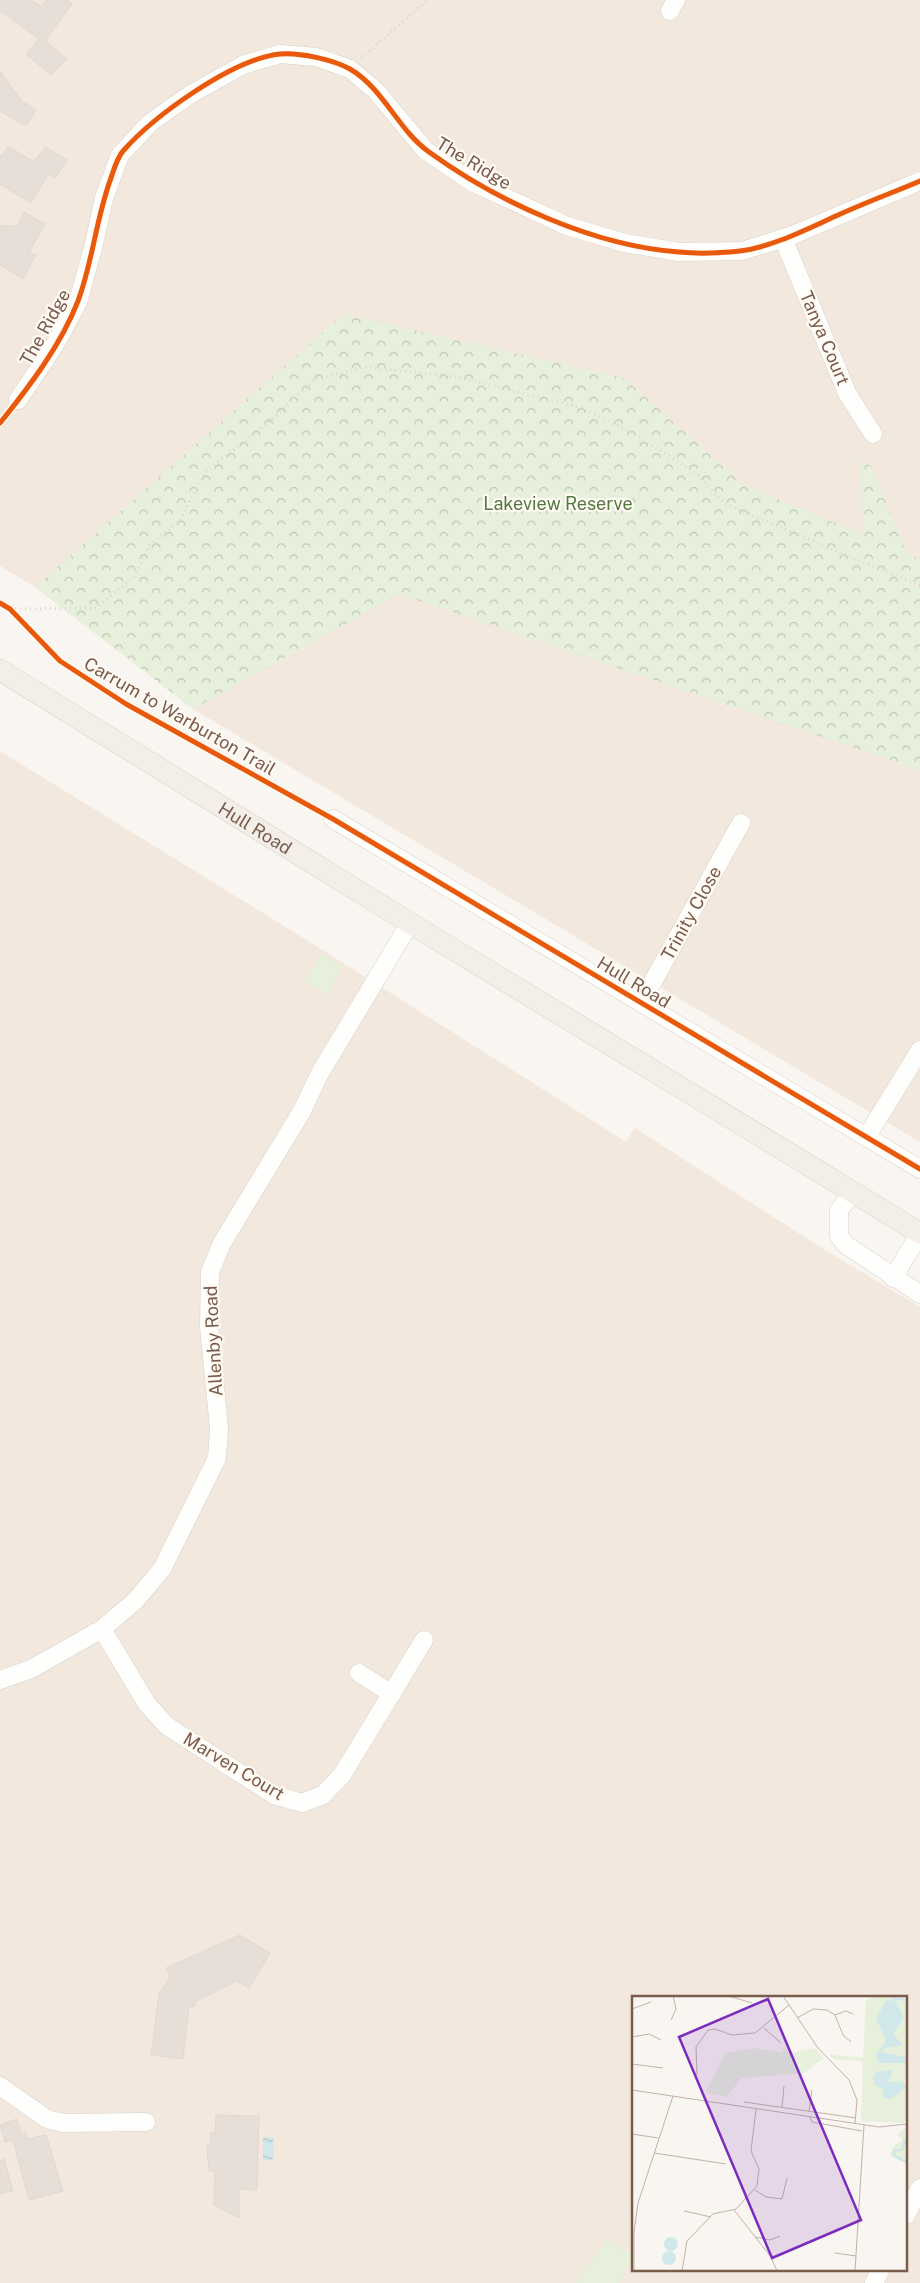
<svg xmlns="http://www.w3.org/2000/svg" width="920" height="2283" font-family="'Public Sans',sans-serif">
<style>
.residential{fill:#f2e8de;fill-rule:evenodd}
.grass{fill:#e7f0db}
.forest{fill:url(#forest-crowns)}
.water{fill:url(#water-ripples)}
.building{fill:#e6ded7;stroke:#e2d8d2}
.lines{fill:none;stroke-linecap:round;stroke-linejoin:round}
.minor-casing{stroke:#d7d1cb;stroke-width:19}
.major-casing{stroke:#dad1cc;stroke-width:22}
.path{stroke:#dcd5d0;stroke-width:3;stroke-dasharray:1 4;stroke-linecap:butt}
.minor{stroke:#fefefd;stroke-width:18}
.major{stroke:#f3eee8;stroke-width:21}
.cycleway-casing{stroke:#fffaf3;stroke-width:8}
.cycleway{stroke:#e8590c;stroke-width:5}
.labels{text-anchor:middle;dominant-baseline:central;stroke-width:4.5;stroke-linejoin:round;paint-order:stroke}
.street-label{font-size:18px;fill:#7a5c4d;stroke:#fffaf3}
.park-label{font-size:18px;fill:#537a41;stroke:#fffaf3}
.inset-river{fill:none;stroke:#d0e8ea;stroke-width:2.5}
.inset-road{fill:none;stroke:#c2b3aa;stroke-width:1}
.view{fill:#7b2cbf;fill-opacity:0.15;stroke:#7b2cbf;stroke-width:2.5}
.inset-edge{fill:none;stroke:#7a5c4d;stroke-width:2.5}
</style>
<defs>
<pattern id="forest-crowns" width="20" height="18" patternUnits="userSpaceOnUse" patternTransform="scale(1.25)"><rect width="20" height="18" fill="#e7f0db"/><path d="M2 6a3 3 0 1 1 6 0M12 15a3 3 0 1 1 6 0" fill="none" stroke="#c0c6b4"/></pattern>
<pattern id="water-ripples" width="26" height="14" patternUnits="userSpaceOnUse" patternTransform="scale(1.25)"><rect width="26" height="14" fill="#d0e8ea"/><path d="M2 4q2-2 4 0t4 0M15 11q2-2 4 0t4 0" fill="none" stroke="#aebfc0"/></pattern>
</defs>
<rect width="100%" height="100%" fill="#f9f5f0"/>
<path class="residential" d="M0,0H920V1142L193,709L35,587L0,566Z
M0,751L313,944L626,1142L635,1128L817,1245L920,1307V2283H0ZM634,1997H906V2269H634Z"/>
<path class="grass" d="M321,954L343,967L326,995L304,981Z
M607,2238L634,2256L618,2283H576Z"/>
<path class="forest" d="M343,314L624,378L744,485L864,535L859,460L871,466L907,554L920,559V770L399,594L193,709L35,587Z"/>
<path class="water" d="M263,2137L274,2138L273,2160H263Z"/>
<path class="building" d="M0,0H31L42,7L46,0H67L72,4L45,41L67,59L51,75L26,54L39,39L0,11Z
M0,71L22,101L36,110L26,126L0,111Z
M8,146L34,162L45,147L67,160L55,178L48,174L31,203L0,184V155L2,156Z
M24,212L45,224L29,252L36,255L23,279L0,265V226H18Z
M240,1935L270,1953L249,1988L237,1981L195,2002L194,2007H189L183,2059L151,2055L159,1994L170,1977L166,1968Z
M216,2115L259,2116L257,2190L239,2189V2218L214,2205L215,2171H209L207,2146H210L211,2133H215Z
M17,2119L21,2134L26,2133L27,2139L46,2135L63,2191L29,2200L13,2140L5,2142L0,2125Z
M4,2159L13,2191L0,2194V2161Z"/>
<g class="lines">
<defs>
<path id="minor" d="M670,11L676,0
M783,238L847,393L873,434
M18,400L56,343L78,302L94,244L104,198L120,155L151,122L191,94L243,65L280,54L316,57L350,69L376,91L425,150L472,182L567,226L625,243L679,252L742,251L793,235L920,181
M333,819L920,1169
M641,1003L741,823
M867,1136L920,1050
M854,1192L839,1210V1236L846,1245L920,1294
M893,1278L920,1233
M102,1629L147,1704L167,1726L274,1795L302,1803L323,1795L342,1775L424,1640
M359,1673L392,1694
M0,1680L31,1669L102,1629L135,1601L162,1569L217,1458L219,1428L209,1326L210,1272L222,1243L302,1111L320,1073L410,923
M0,2086L47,2119L63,2123L146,2122
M906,2215L920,2188
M874,2283L881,2269"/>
<g id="major">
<path id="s1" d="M0,670L410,923L920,1233"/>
</g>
</defs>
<use href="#minor" class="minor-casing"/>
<use href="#major" class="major-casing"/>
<path class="path" d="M361,58L428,0
M10,609L96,608L134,577L150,545L180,520L205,472L267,424L315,379L364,367L458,377L582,408L631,432L697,474L725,504L920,586"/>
<use href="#minor" class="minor"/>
<use href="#major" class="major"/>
<defs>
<path id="cycleway" d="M0,423C29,387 61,345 78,301C93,261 96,218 111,178C114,169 117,158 123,151C154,116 232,59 280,54C299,52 334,60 350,69C384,89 398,130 429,152C498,202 594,246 679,252C698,254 721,253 740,251C772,247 807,229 836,216C864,203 892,193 920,181
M0,603L10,609L60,661L126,704L333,819L920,1169"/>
</defs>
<use href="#cycleway" class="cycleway-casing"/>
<use href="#cycleway" class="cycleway"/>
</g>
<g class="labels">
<g class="street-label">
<text transform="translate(474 163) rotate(31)">The Ridge</text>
<text transform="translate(45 327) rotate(-61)">The Ridge</text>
<text transform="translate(825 338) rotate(67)">Tanya Court</text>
<text transform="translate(180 716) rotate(30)">Carrum to Warburton Trail</text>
<text stroke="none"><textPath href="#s1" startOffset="300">Hull Road</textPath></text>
<text transform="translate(691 913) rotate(-61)">Trinity Close</text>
<text transform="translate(634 982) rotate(31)">Hull Road</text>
<text transform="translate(213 1341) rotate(-93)">Allenby Road</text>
<text transform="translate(234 1766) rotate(31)">Marven Court</text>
</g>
<g class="park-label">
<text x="558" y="503">Lakeview Reserve</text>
</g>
</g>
<g transform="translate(632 1996)">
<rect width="275" height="275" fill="#f9f5f0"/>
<path d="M244,0L275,2V124L270,127L229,125L231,65L202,63L197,58L231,62L234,5ZM149,50L157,57L183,52L192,62L172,77L110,82L94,101L74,96L93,57L122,52L152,57ZM275,131V168L258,159L263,148L271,144L265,138Z" fill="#e7f0db"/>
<path d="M263,4L272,22L261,38L271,49L253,52L249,56L275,61V67H247L244,59L254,44L244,23L254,5ZM261,74L256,86H270L275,91L258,104L250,100L252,94L243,89L241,81L245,76ZM32 248a7 7 0 1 1 14 0a7 7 0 1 1-14 0ZM30 262a7 7 0 1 1 14 0a7 7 0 1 1-14 0Z" fill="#d0e8ea"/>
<path class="inset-river" d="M259,2L275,4M275,150L272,145L271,153L262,155V160L275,166"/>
<path class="inset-road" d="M97,0L120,7M151,0L186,52L217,84L225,104L223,128M0,13L19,6M203,19L214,15L221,18M165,22L181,13L195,14L203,19L211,39L219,46M39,24L44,13L41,0M132,32L149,47M0,41L17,38L29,44M0,68L31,72M65,79L64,51L76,34L83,33L100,39L123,37L157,9M0,94L247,131L275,128M112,106L224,122M150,111L152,90M177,115L180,94M178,121L180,126L230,135M0,138L26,142M22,157L94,168M123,194L134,201L150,203L155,182M102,214L139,261L145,275M52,215L79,221M123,241L138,244L148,240M203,257L224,260M2,275V236L6,207L41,100M50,275L55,245L81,218L104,213L125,190L127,173L119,155L124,113M223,275L232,129"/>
<path class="view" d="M136,3L229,224L140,262L47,41Z"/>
<rect width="275" height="275" class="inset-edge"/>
</g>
</svg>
